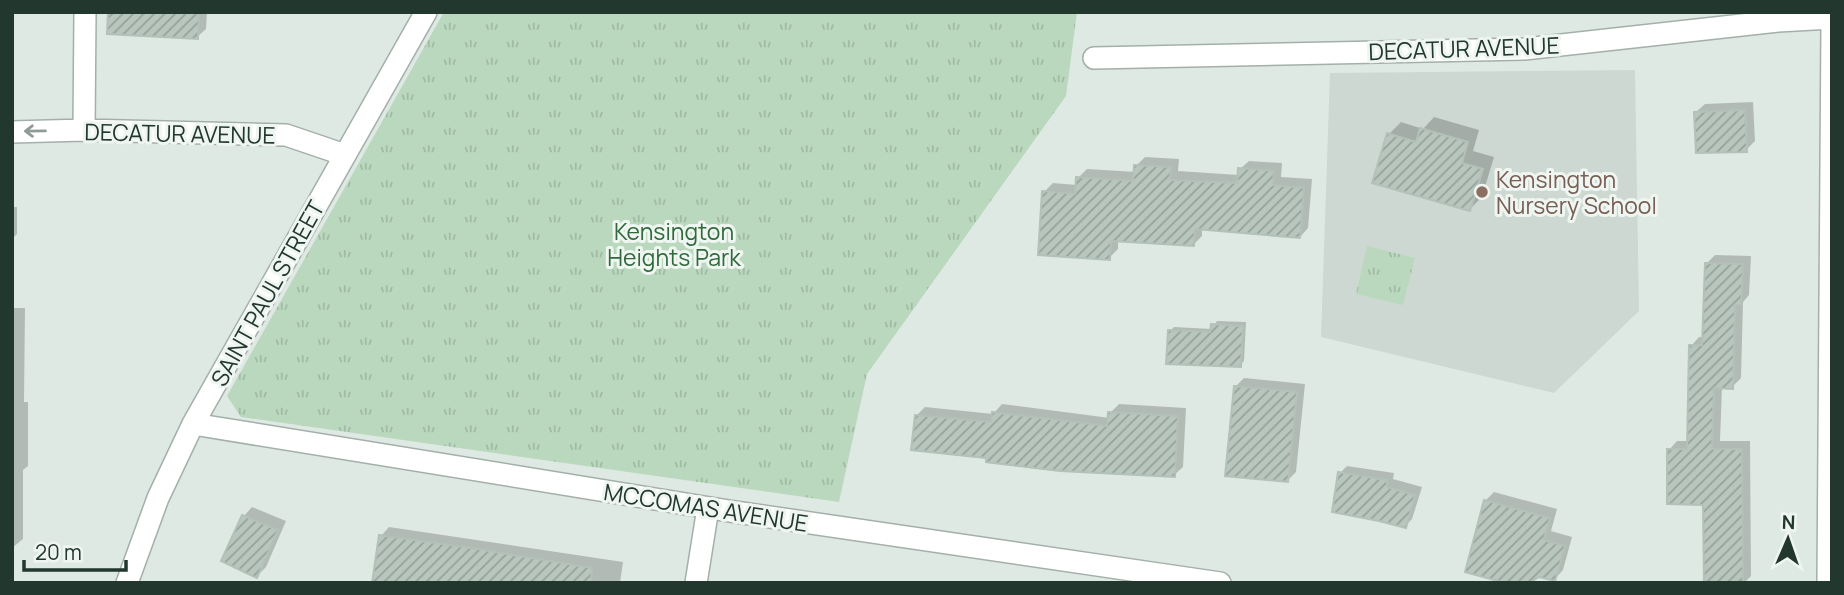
<svg xmlns="http://www.w3.org/2000/svg" width="1844" height="595" font-family="Manrope,sans-serif">
<style>
.built{fill:#ced8d2}
.park{fill:url(#park-tufts)}
.shadow{fill:#0003}
.building{fill:url(#building-hatch);stroke:#b2c1b9;stroke-width:2}
.lines{fill:none;stroke-linecap:round;stroke-linejoin:round}
.minor-casing{stroke:#a3b0a9;stroke-width:24}
.minor{stroke:#fff;stroke-width:21}
.oneway{stroke:#909b96}
.education-dot{fill:#8d6e63;stroke:#eff6f1;stroke-width:2.5}
.labels{text-anchor:middle;dominant-baseline:central;stroke-width:6;stroke-linejoin:round;paint-order:stroke}
.street-label{font-size:23px;fill:#22372e;stroke:#eff6f1}
.education-label{font-size:23px;fill:#785e54;stroke:#eff6f1;text-anchor:start}
.park-label{font-size:23px;fill:#31693c;stroke:#eff6f1}
</style>
<defs>
<pattern id="park-tufts" width="24" height="20" patternUnits="userSpaceOnUse" patternTransform="scale(1.75)"><rect width="24" height="20" fill="#bad8bd"/><path d="M3 7l-1-3M5 7V3M7 7l1-3M15 17l-1-3M17 17v-4M19 17l1-3" fill="none" stroke="#a0baa3"/></pattern>
<pattern id="building-hatch" width="6" height="6" patternUnits="userSpaceOnUse" patternTransform="scale(1.75)"><rect width="6" height="6" fill="#b8c6be"/><path d="M-1 1l2-2M0 6l6-6M5 7l2-2" fill="none" stroke="#95a29b"/></pattern>
</defs>
<rect width="100%" height="100%" fill="#dfe9e3"/>
<path class="built" d="M1635,70L1639,311L1554,393L1321,337L1330,73Z"/>
<path class="park" d="M444,12H1077L1066,96L867,374L839,502L241,417L227,396Z
M1367,246L1415,258L1403,305L1356,294Z"/>
<path class="shadow" d="M160,12H207L206,29L197,37Z
M1753,102L1755,141L1746,150L1696,112L1705,104Z
M1434,117L1479,130L1473,151L1494,157L1482,197L1470,209L1389,134L1401,122L1423,129Z
M1145,157L1179,159L1178,171L1239,175L1240,169L1249,161L1282,163L1281,177L1312,179L1308,228L1300,237L1202,228V236L1193,245L1118,240V249L1109,258L1044,192L1053,183L1077,185L1078,178L1087,169L1136,172V166Z
M12,207H17V234L12,239Z
M1715,255L1751,256L1749,295L1743,302L1741,378L1732,387H1722L1720,441H1750L1751,576L1744,583H1706L1705,503L1669,450L1677,441H1689L1691,346L1699,337H1704L1707,263Z
M12,308H25L24,402H28V466L23,470V539L12,548Z
M1217,321L1246,322L1244,361L1240,365L1170,331L1174,327L1212,329Z
M1244,378L1305,384L1296,472L1288,480L1235,387Z
M1002,404L1110,418V413L1119,404L1186,408L1183,467L1174,475L988,457L917,415L925,407L993,414Z
M1347,466L1394,473L1393,479L1422,487L1412,519L1405,526L1340,473Z
M1494,492L1557,509L1551,531L1572,537L1563,570L1555,579L1539,575L1485,501Z
M252,507L286,521L266,567L257,576L224,561L244,516Z
M389,527L623,562L620,583H455L381,536Z"/>
<path class="building" d="M108,12H199L198,39L107,34Z
M1745,110L1747,152L1696,153L1694,112Z
M1420,128L1468,142L1462,163L1483,169L1470,211L1372,183L1387,133L1416,142Z
M1134,165L1171,167L1170,180L1237,183L1238,168L1274,171L1273,185L1304,188L1300,238L1195,229L1194,246L1111,241L1110,260L1038,255L1042,191L1075,194L1076,177L1133,181Z
M1705,263L1743,264L1741,305H1735L1733,389L1714,388L1712,449H1742L1743,583H1704L1703,505L1667,504V449H1687L1689,345H1702Z
M1211,324L1243,326L1241,367L1166,364L1168,330L1210,332Z
M1234,386L1297,392L1288,482L1225,476Z
M992,412L1107,426L1108,412L1178,416L1175,477L1060,471L986,462V458L911,450L915,415L991,422Z
M1338,472L1387,480V487L1415,495L1406,528L1379,521L1332,512Z
M1484,500L1550,518L1544,540L1565,546L1555,581L1539,577L1529,583H1505L1465,572Z
M242,515L278,530L257,578L221,561Z
M379,535L478,549L592,568L591,583H372Z"/>
<g class="lines">
<defs>
<path id="minor" d="M1094,58L1524,49L1778,21L1832,18
M84,130L85,12
M12,132L84,130L286,135L345,155
M193,424L729,511L1220,583
M127,583L158,498L193,424L426,12
M696,583L708,508
M1828,583L1832,25"/>
</defs>
<use href="#minor" class="minor-casing"/>
<use href="#minor" class="minor"/>
</g>
<defs><path id="oneway-shaft" d="M-6 0H5M1.5-3L5.5 0L1.5 3" fill="none" stroke-width="1.6" stroke-linecap="round" stroke-linejoin="round" transform="scale(1.75)"/></defs>
<use class="oneway" href="#oneway-shaft" transform="translate(35 131) rotate(179)"/>
<circle class="education-dot" cx="1482" cy="192" r="7"/>
<g class="labels">
<g class="street-label">
<text transform="translate(1464 48) rotate(-2)">DECATUR AVENUE</text>
<text transform="translate(180 133) rotate(1)">DECATUR AVENUE</text>
<text transform="translate(267 293) rotate(-61)">SAINT PAUL STREET</text>
<text transform="translate(706 507) rotate(9)">MCCOMAS AVENUE</text>
</g>
<g class="education-label">
<text x="1496" y="179">Kensington<tspan x="1496" dy="26">Nursery School</tspan></text>
</g>
<g class="park-label">
<text x="674" y="231">Kensington<tspan x="674" dy="26">Heights Park</tspan></text>
</g>
</g>
<rect width="1844" height="595" fill="none" stroke="#22372e" stroke-width="28"/>
<g transform="translate(1788 539) rotate(2)" stroke="#eff6f1" stroke-width="5" paint-order="stroke">
<path d="M0-5L12 26L0 18L-12 26Z" fill="#22372e"/>
<text y="-10" font-size="19" font-weight="bold" text-anchor="middle" fill="#22372e">N</text>
</g>
<path d="M24 560v10h102v-10" fill="none" stroke="#22372e" stroke-width="3.5"/>
<text x="35" y="560" font-size="21" fill="#22372e" stroke="#eff6f1" stroke-width="5" paint-order="stroke">20 m</text>
</svg>
